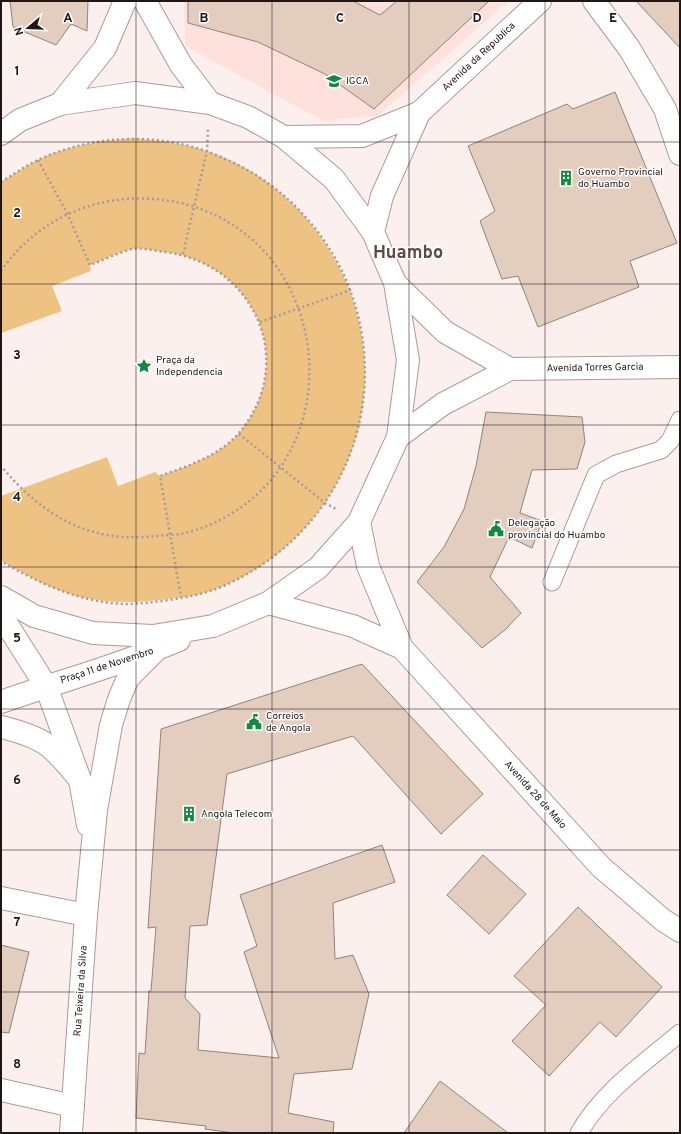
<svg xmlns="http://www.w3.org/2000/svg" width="681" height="1134" font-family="Overpass,sans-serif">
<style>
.built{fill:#fee0dc}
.green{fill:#edc283}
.building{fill:#e3cdbf;stroke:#968175}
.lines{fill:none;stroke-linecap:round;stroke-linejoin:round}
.service-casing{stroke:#b29895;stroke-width:19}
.minor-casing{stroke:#b29895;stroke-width:24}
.tertiary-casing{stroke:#b29895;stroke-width:24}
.secondary-casing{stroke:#b29895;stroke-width:24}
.path{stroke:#a59a98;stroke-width:2.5;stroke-dasharray:2 3;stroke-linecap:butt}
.service{stroke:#fff;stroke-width:17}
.minor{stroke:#fff;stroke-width:22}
.tertiary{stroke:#fff;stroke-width:22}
.secondary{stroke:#fff;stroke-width:22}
.grid{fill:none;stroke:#201715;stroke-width:1;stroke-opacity:0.55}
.labels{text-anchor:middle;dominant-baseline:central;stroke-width:3;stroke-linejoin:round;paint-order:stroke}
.street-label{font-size:10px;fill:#201715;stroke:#fff}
.poi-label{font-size:10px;fill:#201715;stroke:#fff;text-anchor:start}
.town-label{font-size:18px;font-weight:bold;fill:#5e4845;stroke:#fff}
.grid-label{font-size:13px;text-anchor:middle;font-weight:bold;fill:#201715;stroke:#fff;stroke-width:3;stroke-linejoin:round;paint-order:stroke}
</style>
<rect width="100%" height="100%" fill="#fcf0ef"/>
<path class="built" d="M184,1H509L379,115L323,121L185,46Z"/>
<path class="green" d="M134,138C159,141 183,143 207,151C317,188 385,308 360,422C344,498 285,566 210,591C194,597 176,598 159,600C134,603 110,603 85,598C55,592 28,576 2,561L1,496L107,457L118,486L155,472L160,476C188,466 219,456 239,433C299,362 254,263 165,252C155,251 142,247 132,249C118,252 103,260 90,265L91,271L52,286L62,311L1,333V182C13,175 25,166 38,160C68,145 101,141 134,138Z"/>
<path class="building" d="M10,1H88L87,31L71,24L56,45L13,27Z
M188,1H353L380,15L397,1H489L374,109L325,74L258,42L188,23Z
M636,1H680V48Z
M615,92L677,243L630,261L639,287L538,327L518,276L502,279L480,221L495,211L468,146L567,104L573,109Z
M486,412L582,417L585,442L577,469L532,470L520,513L542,521L532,548L509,537L490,577L521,613L505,630L482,648L417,582L444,547L464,509L476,466Z
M362,664L483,794L441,834L353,736L227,774L207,925L190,926L185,998L200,1014L198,1050L279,1058L244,952L257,946L240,895L382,845L395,882L333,903L335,959L353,955L369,994L352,1069L294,1074L288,1113L334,1122L333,1133H234L205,1129L206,1126L136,1118L139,1053L145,1054L149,991H151L156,927L148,928L161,729Z
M483,855L526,894L489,934L447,895Z
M578,907L662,987L616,1037L600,1022L549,1076L512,1041L546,1005L514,976Z
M1,945L29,952L9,1033L1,1032Z
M440,1081L508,1133H404Z"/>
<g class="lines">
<defs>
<path id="service" d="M552,582L596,475L616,464L661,450L670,441L680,420
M579,1133C602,1092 644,1063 680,1033"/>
<path id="minor" d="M594,1L629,48L665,109L680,154
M1,898L86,915
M1,1090L73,1106"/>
<path id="tertiary" d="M359,522L368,566L402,648L601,867L663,920L680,931
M268,603L353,626L402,648
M1,615L46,686L80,780L88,825
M71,1133L86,915L96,810L111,725L119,699L128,678L156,650"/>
<path id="secondary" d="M145,1L181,65L210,103
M60,104L105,48L125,1
M1,134L20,120L60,104L135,93L210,103L248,117L284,137L334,179L373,232L395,283L408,360L398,437L359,522L318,568L268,603L213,626L153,636L93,633L34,616L1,597
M284,137L362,136L419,113L540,1
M373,232L382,196L419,113
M395,283L445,332L510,369
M398,437L443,404L510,369L680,367
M1,702C60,681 121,665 179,640
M1,727C45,738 52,745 80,780"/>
</defs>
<use href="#service" class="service-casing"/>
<use href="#minor" class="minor-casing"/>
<use href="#tertiary" class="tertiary-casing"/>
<use href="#secondary" class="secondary-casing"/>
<path class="path" d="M38,160L67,213L90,265C103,260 118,253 132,249C141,247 155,251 165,252C254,263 299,362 239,433C219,456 188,466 160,476L181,597
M1,182C14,174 27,165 40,159C98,133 166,132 223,158C275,180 317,220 342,271C392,376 358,502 260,566C244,576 227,586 210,591C189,598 152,603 130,604C83,604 40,584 1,561
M183,254L207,151L208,130
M1,271C35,221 94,194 154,199C338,214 368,475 193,531C181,535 167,535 155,536C89,544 42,515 1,466
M260,322L351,290
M239,434L325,503L336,509"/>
<use href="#service" class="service"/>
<use href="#minor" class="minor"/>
<use href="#tertiary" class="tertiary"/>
<use href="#secondary" class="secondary"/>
</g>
<path class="grid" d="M136,1V1133M272,1V1133M409,1V1133M545,1V1133M1,142H680M1,284H680M1,425H680M1,567H680M1,709H680M1,850H680M1,992H680"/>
<defs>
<symbol id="university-bare" viewBox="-9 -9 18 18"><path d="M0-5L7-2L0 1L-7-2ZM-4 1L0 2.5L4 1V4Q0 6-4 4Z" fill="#138842" stroke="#fff" stroke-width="2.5" paint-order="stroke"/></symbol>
<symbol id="building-bare" viewBox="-9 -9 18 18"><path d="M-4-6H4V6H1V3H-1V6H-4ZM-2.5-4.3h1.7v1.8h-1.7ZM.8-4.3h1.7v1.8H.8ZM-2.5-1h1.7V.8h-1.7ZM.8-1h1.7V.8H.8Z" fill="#138842" stroke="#fff" stroke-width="2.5" paint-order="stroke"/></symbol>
<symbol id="sight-bare" viewBox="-9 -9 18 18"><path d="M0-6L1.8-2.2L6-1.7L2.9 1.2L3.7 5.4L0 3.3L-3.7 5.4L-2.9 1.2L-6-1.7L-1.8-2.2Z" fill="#138842" stroke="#fff" stroke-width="2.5" paint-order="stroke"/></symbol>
<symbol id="civic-bare" viewBox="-9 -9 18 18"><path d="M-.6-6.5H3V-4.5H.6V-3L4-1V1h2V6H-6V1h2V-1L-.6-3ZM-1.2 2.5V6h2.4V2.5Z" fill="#138842" stroke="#fff" stroke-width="2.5" paint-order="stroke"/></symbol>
</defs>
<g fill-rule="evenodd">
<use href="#university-bare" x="323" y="70" width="22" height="22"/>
<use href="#building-bare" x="555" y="167" width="22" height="22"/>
<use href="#sight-bare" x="133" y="355" width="22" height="22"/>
<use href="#civic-bare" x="485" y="518" width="22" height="22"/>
<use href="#civic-bare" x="243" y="711" width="22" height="22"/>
<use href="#building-bare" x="178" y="803" width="22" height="22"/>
</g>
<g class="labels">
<g class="street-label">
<text transform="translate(479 57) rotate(-43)">Avenida da Republica</text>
<text transform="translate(595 368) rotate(-1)">Avenida Torres Garcia</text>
<text transform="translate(107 666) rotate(-18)">Praça 11 de Novembro</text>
<text transform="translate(535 795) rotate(48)">Avenida 28 de Maio</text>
<text transform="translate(81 991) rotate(-86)">Rua Teixeira da Silva</text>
</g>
<g class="poi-label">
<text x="346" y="81">IGCA</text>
<text x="578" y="172">Governo Provincial<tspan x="578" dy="12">do Huambo</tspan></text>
<text x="156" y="360">Praça da<tspan x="156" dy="12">Independencia</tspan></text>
<text x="508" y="523">Delegação<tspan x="508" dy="12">provincial do Huambo</tspan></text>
<text x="266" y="716">Correios<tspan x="266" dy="12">de Angola</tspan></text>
<text x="201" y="814">Angola Telecom</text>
</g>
<g class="town-label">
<text x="408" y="253">Huambo</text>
</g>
</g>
<g class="grid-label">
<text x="68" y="22">A</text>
<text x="204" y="22">B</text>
<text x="340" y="22">C</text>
<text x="477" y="22">D</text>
<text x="613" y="22">E</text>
<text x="17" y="75">1</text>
<text x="17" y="217">2</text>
<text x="17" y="359">3</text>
<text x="17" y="501">4</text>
<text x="17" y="642">5</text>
<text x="17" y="784">6</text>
<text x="17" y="926">7</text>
<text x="17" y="1068">8</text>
</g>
<rect width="681" height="1134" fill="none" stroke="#201715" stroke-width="4"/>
<g transform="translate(28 28) rotate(251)" stroke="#ffffff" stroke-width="3" paint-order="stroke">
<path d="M0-3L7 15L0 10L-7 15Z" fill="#201715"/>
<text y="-6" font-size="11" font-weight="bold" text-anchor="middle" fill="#201715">N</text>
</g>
</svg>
